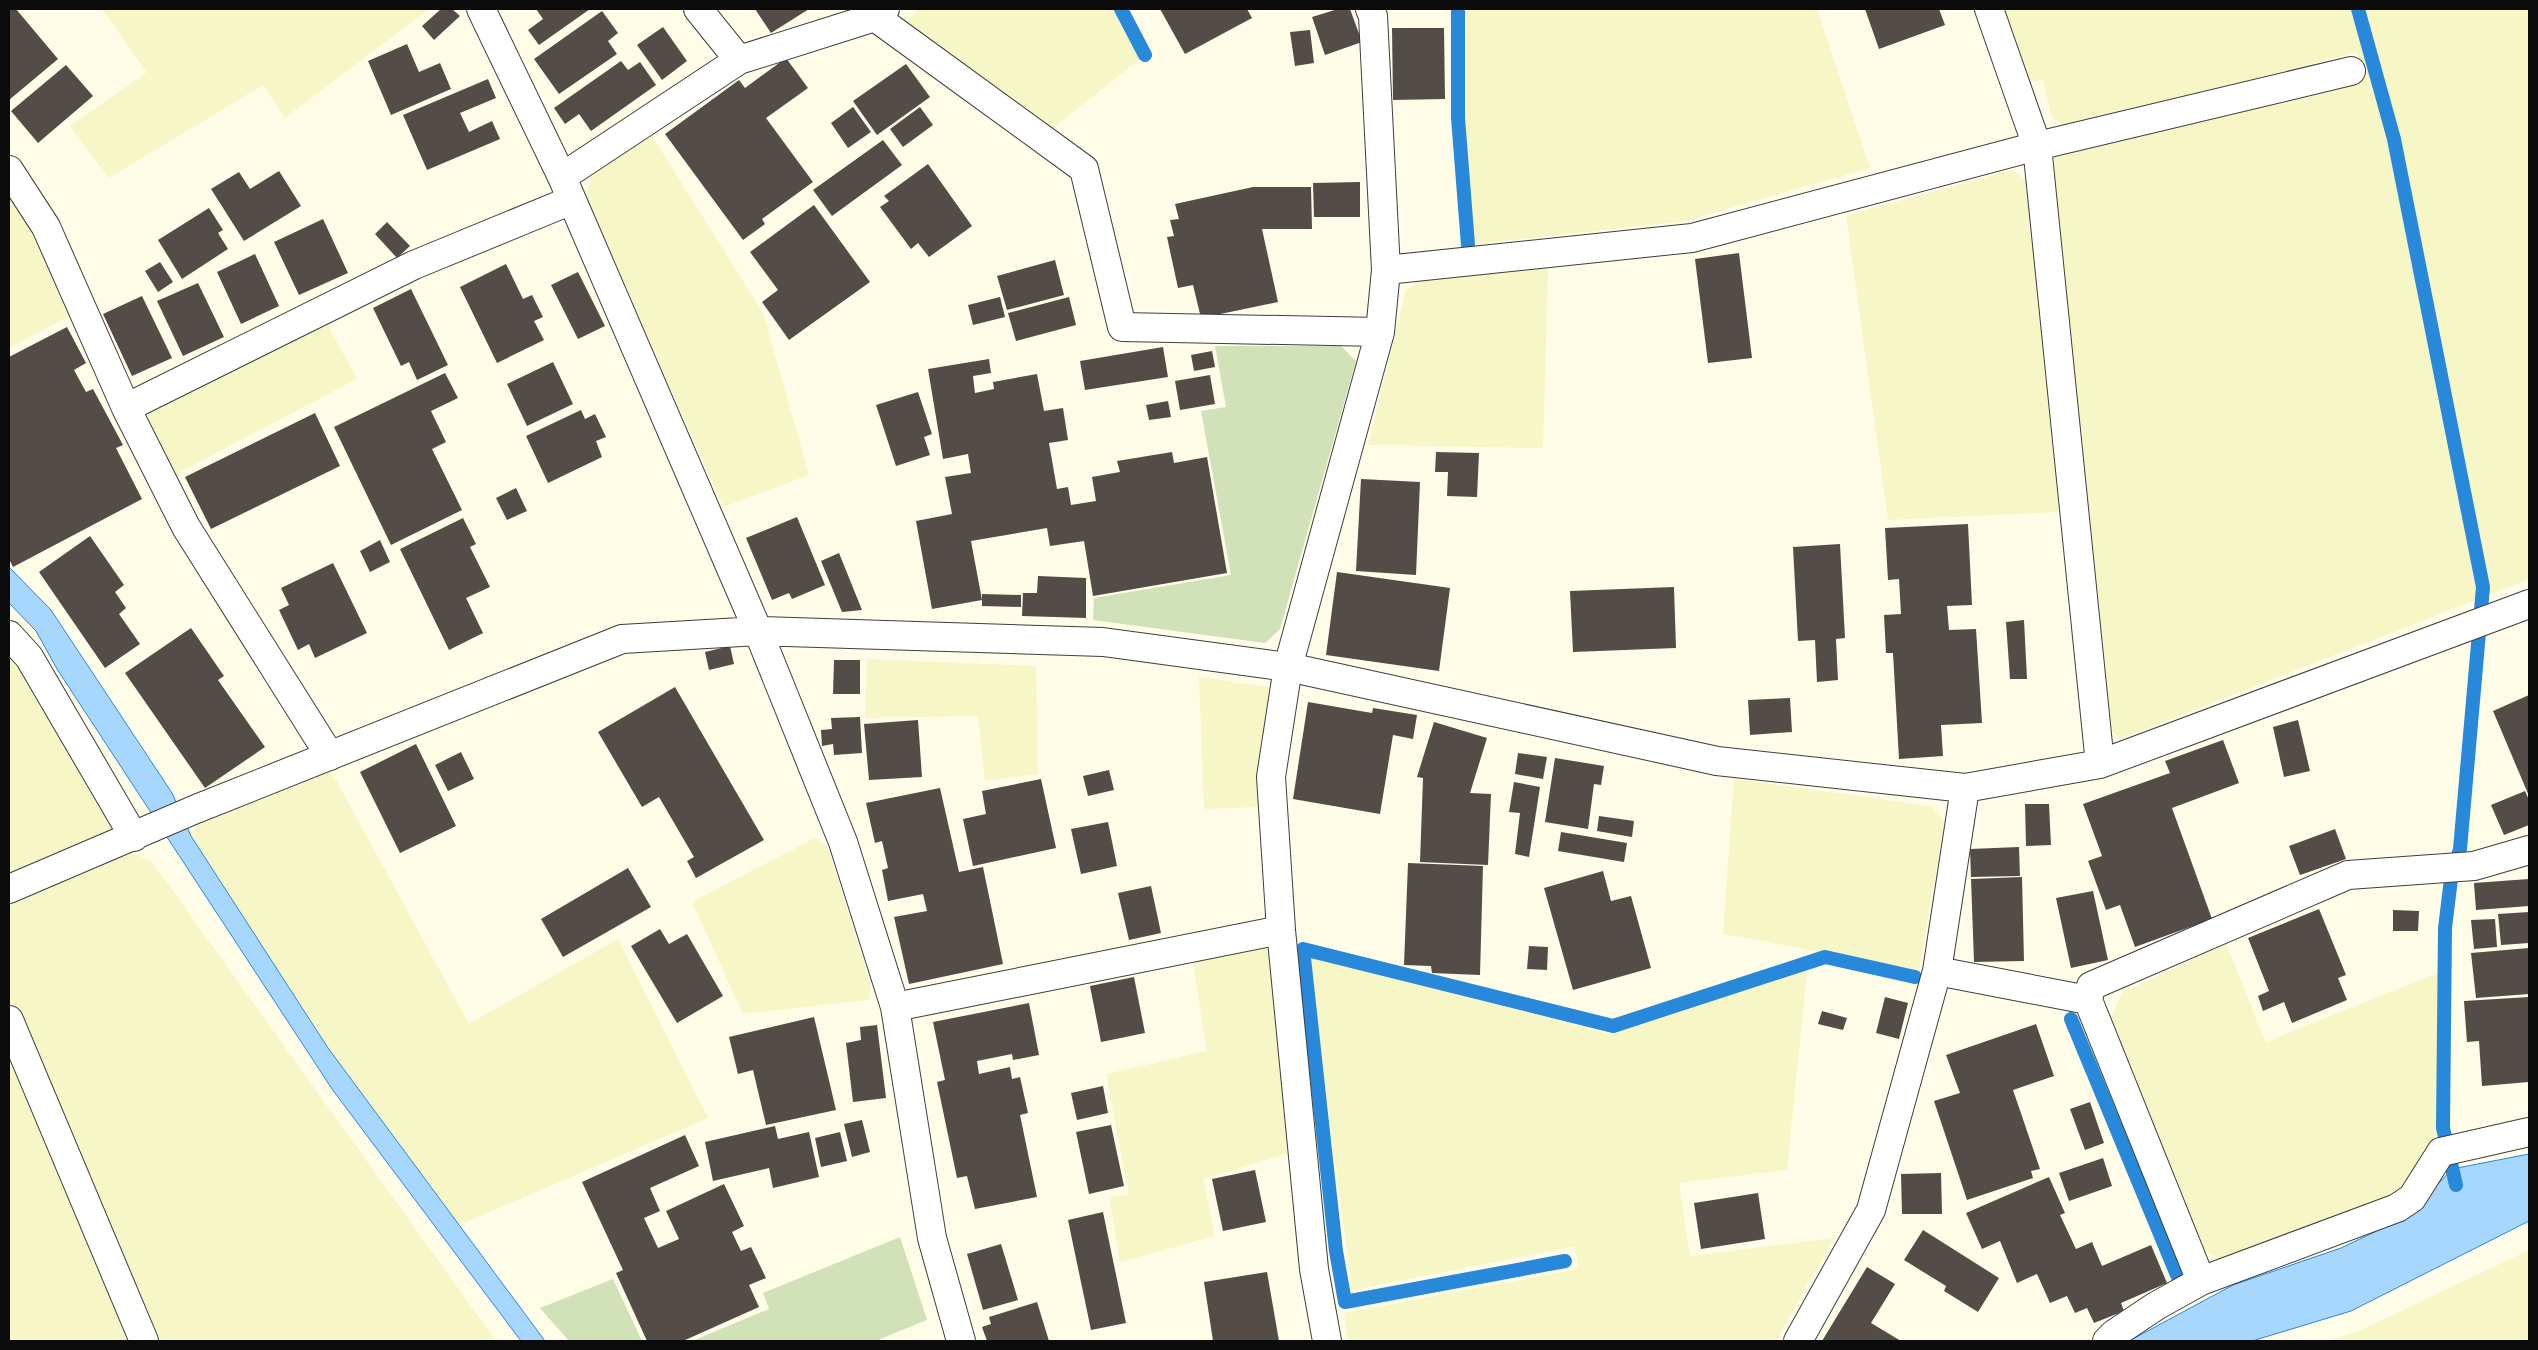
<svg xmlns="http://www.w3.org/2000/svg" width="2538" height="1350" font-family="Lora,serif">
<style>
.farmland{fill:#f7f6c6}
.cemetery{fill:#d2e2b8}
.water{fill:#a7d7fc;stroke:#2888d9}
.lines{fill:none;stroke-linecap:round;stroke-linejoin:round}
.stream{stroke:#2888d9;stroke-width:14}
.building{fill:#544c46}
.street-casing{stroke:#3e3e3e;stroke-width:30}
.street{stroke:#fff;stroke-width:28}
</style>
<rect width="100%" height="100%" fill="#fffce8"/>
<path class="farmland" d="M102,9H429L285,118L263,85L109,178L70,126L147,72Z
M919,9H1121L1145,55L1052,129L904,24Z
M1458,9H1817L1870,168L1685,221L1468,245L1458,118Z
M2002,9H2529V579L2120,739L2107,725L2049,159L2364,80L2357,52L2070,128L2052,118L2043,80L2028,83Z
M652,136L763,313L809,475L723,507L586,196L594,174Z
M2012,170L2029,182L2059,512L1888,520L1846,215Z
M9,191L30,224L69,316L9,348Z
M1548,268L1543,448L1368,445L1406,290L1425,276Z
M327,324L357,379L172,476L145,422L151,410Z
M9,653L24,669L113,825L108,834L9,875Z
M867,659L1036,666L1038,774L985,781L978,716L865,718Z
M1199,677L1275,688L1261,769L1259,807L1204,809Z
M330,769L469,1024L618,939L708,1118L459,1225L328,1048L191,836L197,826Z
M1734,779L1931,806L1945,820L1919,970L1723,934Z
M815,838L828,847L871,987L868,1000L743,1014L692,902Z
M128,850L152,862L496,1341H150L9,1007V902Z
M1263,943L1276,949L1293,1152L1203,1179L1215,1236L1120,1262L1109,1197L1129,1194L1106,1074L1207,1051L1192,958Z
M2226,944L2266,1042L2438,973L2437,1134L2410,1180L2396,1191L2382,1199L2221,1261L2205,1250L2111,1017L2123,992Z
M1308,956L1609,1034L1807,971L1787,1170L1679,1183L1690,1256L1834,1238L1776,1341H1348L1344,1313L1578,1269L1575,1246L1352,1290Z
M9,1045L132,1341H9Z
M2529,1250V1341H2326L2357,1332Z"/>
<path class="cemetery" d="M1215,346H1341L1356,361L1280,629L1265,643L1093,620L1094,598L1231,575L1201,411L1226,407Z
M900,1237L927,1320L880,1339V1341H692L769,1309L763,1293Z
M613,1279L642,1341H569L540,1308Z"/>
<path class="water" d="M9,567L51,610L172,793L191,836L328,1048L545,1341H521L332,1089L57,669L36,631L9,603Z
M2529,1154V1221L2351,1311L2252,1341H2129L2233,1285L2341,1248L2408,1216L2452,1169Z"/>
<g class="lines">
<path class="stream" d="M1121,9L1145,55
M1458,9V118L1468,245
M2358,9L2394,139L2483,587L2460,849L2451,879L2445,928L2443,1128L2456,1185
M2071,1019L2177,1275
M1565,1261L1345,1302L1336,1251L1303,949L1613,1026L1825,957L1915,977"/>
</g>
<path class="building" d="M9,9H16L58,59L9,100Z
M441,9H452L460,16L434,40L422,26Z
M536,9H590L539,45L528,30L543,19Z
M755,9H809L771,33Z
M1160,9H1247L1252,18L1185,54Z
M1338,9H1350L1362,42L1325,55L1312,17Z
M1865,9H1939L1945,25L1879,49Z
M602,11L618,33L608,41L617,54L559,94L534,59Z
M663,27L687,61L662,80L637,45Z
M1392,28H1444L1445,99L1393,100Z
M1310,30L1314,63L1295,66L1290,32Z
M407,44L419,72L440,63L451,89L391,115L368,61Z
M786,58L808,88L766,118L813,182L762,219L765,224L743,240L665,134L739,80L745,88Z
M621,61L628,70L640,62L656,85L591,131L579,114L565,124L554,108Z
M906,64L930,97L877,135L853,101Z
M66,65L93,96L38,143L11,111Z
M488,79L496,98L460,113L469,132L492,121L500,139L427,170L403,115Z
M853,107L871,132L848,148L831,123Z
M920,107L933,125L903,147L890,129Z
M883,140L902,165L832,216L813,190Z
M928,164L972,226L929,257L918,243L911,249L880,207L889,201L884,196Z
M279,171L301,206L244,241L211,189L239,172L250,189Z
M1360,182V217H1314L1313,183Z
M1253,187H1311L1312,229H1262L1278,302L1201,318L1193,285L1178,288L1167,237L1174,236L1170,220L1179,219L1175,204Z
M814,205L870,282L789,340L762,302L778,290L750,252Z
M209,208L223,230L218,233L228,249L182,279L158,240Z
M323,219L348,273L299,295L274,242Z
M387,222L410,246L397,258L375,234Z
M1739,253L1752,358L1708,363L1695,259Z
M255,254L279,306L241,324L217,272Z
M1055,260L1064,295L1007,310L997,276Z
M160,262L173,282L158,292L145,271Z
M506,264L523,299L532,295L543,317L534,321L544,340L497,363L460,287Z
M578,272L605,326L578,339L551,285Z
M198,283L224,337L183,356L157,301Z
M411,289L448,365L417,380L409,362L401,366L373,308Z
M142,296L172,358L132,376L103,314Z
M1000,297L1005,317L973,325L968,305Z
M1069,297L1076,325L1016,341L1008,313Z
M67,327L86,363L74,370L86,392L93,389L123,445L116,448L142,499L13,567L9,559V357Z
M1163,347L1168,377L1085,390L1080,361Z
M1212,351L1215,367L1194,371L1191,355Z
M989,359L991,373L973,376L975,393L994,389L993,382L1037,374L1044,411L1063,408L1068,440L1049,443L1057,489L1068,487L1071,505L1096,501L1092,477L1120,472L1117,461L1172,452L1174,463L1207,457L1227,573L1093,596L1084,541L1050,546L1047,528L971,541L982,600L932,609L916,521L952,514L945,477L971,473L968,454L943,459L928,369Z
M553,362L573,404L527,426L507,384Z
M445,373L458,398L431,411L446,442L432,449L462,510L391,545L334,427Z
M1210,375L1215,404L1180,410L1175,381Z
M918,392L932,434L924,437L930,455L896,466L876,405Z
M1168,401L1171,417L1149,420L1146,405Z
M581,410L585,419L595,414L606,437L596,441L602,457L548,483L526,436Z
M315,413L340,466L211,529L185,477Z
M1436,452L1479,453L1477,497L1447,496L1448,472H1435Z
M1361,479L1420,482L1416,575L1356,571Z
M516,488L527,511L507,520L496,498Z
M797,517L825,585L792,599L789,593L772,600L746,538Z
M463,518L476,544L470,547L490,587L466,598L483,633L449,650L400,549Z
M1968,524L1972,605L1947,606L1949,630L1976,629L1982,723L1941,725L1943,756L1899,759L1893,653H1886L1884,615L1901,614L1899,579L1888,580L1885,528Z
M90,536L124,585L115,592L126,608L119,614L140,644L105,668L39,572Z
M380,540L390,562L370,572L360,551Z
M1840,544L1845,638L1836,639L1838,680L1817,682L1815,640L1798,641L1793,547Z
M839,553L862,610L842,612L821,561Z
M333,563L367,633L315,658L309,644L298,650L279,610L289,605L281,588Z
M1337,572L1450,588L1439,671L1326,655Z
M1038,576L1086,578V618L1022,616L1023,593H1037Z
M1674,587L1676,648L1573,652L1570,591Z
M982,594L1021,595V607L982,606Z
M2024,620L2027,679H2010L2006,622Z
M191,628L224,676L218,680L265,747L205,788L125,673Z
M730,646L734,664L709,670L705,652Z
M834,660H860V694H833Z
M675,687L764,840L696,878L687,861L694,857L659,797L642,807L598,732Z
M2529,695V796L2493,711Z
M1790,698L1792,732L1750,735L1748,700Z
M1308,702L1372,713L1373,708L1417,715L1413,739L1393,735L1380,814L1293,799Z
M860,717L862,753L834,755L833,744L822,746L821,730L832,729L831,718Z
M918,720L922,777L869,780L864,724Z
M2298,720L2310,771L2284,777L2273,727Z
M1434,722L1487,738L1470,793L1491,794L1488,865L1420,862L1423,778L1417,777Z
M2223,740L2239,783L2172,808L2212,919L2135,947L2120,905L2106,910L2088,861L2102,856L2083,804L2170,773L2165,761Z
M416,744L456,826L400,853L360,772Z
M461,752L474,779L448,791L435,765Z
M1518,753L1547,757L1543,779L1515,774Z
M1555,758L1604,766L1601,785L1594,784L1588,829L1545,822Z
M1109,770L1114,790L1088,796L1083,776Z
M1041,779L1056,848L973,866L963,819L986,814L982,791Z
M1514,782L1540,787L1529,857L1515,854L1520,813L1509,812Z
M940,788L959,872L983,867L1003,964L909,984L894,917L927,911L923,894L888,901L882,870L888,868L882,841L875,843L866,803Z
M2525,791L2529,800V825L2504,835L2491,805Z
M2025,804H2049L2051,845L2026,846Z
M1599,816L1634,821L1632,837L1597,831Z
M1108,822L1117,866L1081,874L1071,829Z
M2335,829L2346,859L2300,875L2289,846Z
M1561,832L1627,843L1624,862L1558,851Z
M2019,847L2020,876L1971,877L1970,849Z
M1408,863L1483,866L1480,975L1432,973L1431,966L1404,965Z
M628,868L651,907L563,957L541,919Z
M1603,871L1611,901L1631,896L1651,968L1573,990L1544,888Z
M2022,877L2024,961L1974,962L1971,879Z
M2529,879V906L2476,910L2474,883Z
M1151,886L1161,933L1129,940L1118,893Z
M2093,891L2108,960L2071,968L2056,898Z
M2319,909L2346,975L2338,978L2347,1000L2292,1023L2284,1002L2263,1011L2258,996L2269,991L2248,938Z
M2393,910L2419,911L2418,931H2393Z
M2529,912V943L2501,945L2498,914Z
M2495,919L2497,947L2474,949L2471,920Z
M660,929L669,944L687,934L723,996L677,1023L631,946Z
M1529,946L1548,947L1547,970L1527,969Z
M2529,948V994L2476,998L2471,953Z
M1134,977L1145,1033L1101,1042L1090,986Z
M1885,997L1908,1003L1899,1039L1876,1033Z
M2529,997V1082L2482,1086L2479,1041L2467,1042L2464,1001Z
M1029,1003L1039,1055L1013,1060L1012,1054L977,1061L979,1074L1010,1067L1012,1079L1020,1077L1028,1113L1020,1115L1037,1197L975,1209L967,1176L957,1178L937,1082L945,1080L933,1022Z
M1822,1011L1847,1018L1843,1030L1818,1024Z
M814,1017L836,1110L766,1125L753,1070L738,1074L729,1037Z
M2036,1024L2054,1076L2013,1090L2040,1169L2031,1171L2033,1178L1967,1200L1934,1101L1960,1093L1946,1055Z
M877,1025L886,1098L853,1102L846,1043L861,1040L860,1027Z
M1103,1086L1108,1113L1077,1120L1071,1093Z
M2090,1102L2104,1143L2085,1150L2070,1109Z
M862,1120L870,1152L852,1157L844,1124Z
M1111,1125L1124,1186L1089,1194L1076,1132Z
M775,1126L778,1139L809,1132L819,1177L773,1188L769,1168L713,1181L705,1142Z
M840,1132L847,1161L821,1167L815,1138Z
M685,1135L699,1166L650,1188L660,1211L644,1218L658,1248L679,1239L666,1211L724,1184L744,1226L732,1232L741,1251L751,1247L766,1278L749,1285L759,1307L683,1341H647L616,1273L623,1270L582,1182Z
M2103,1158L2112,1186L2069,1201L2059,1173Z
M1255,1170L1266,1222L1223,1231L1212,1179Z
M1941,1173L1942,1214H1902L1901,1174Z
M2049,1177L2065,1213L2060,1215L2076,1249L2092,1242L2102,1266L2151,1245L2167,1283L2121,1303L2124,1311L2094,1323L2087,1308L2075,1313L2067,1296L2050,1303L2037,1274L2017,1283L2000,1241L1982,1249L1966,1213Z
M1758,1193L1765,1239L1701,1249L1694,1203Z
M1103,1212L1126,1323L1091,1330L1068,1220Z
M1923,1230L1999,1278L1978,1312L1944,1291L1946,1286L1904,1260Z
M1001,1244L1018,1300L983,1310L967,1254Z
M1867,1267L1895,1284L1871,1323L1901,1341H1822Z
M1267,1272L1279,1341H1213L1204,1282Z
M1037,1302L1049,1341H987L982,1327L991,1324L989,1317Z"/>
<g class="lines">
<defs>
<path id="street" d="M481,9L562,177L758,631L843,842L895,1007L932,1238L961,1341
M698,9L739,60
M1989,9L2037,146L2100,764
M875,17L1084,169L1122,327L1380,332
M9,170L46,227L126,408L186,527L330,756
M562,177L739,60L875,17L885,9
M1386,270L1692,238L2037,146L2351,71
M126,408L414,265L572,200
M9,635L29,657L134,837
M9,889L196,809L622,639L758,631L1103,642L1288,667L1717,761L1965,788L2100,764L2529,604
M1937,971L2088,1000
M895,1007L1281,930
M9,1020L144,1341
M2201,1281L2088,1000L2091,986L2348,875L2474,866L2529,850
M1327,1341L1314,1269L1281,930L1271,777L1288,667L1380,332L1386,270L1373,16L1370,9
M1798,1341L1871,1210L1937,971L1965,788
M2107,1341L2114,1334L2156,1306L2201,1281L2397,1208L2412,1198L2441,1152L2529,1132"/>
</defs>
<use href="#street" class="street-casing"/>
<use href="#street" class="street"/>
</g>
<rect width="2538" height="1350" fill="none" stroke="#0b0b0b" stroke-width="20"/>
</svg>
